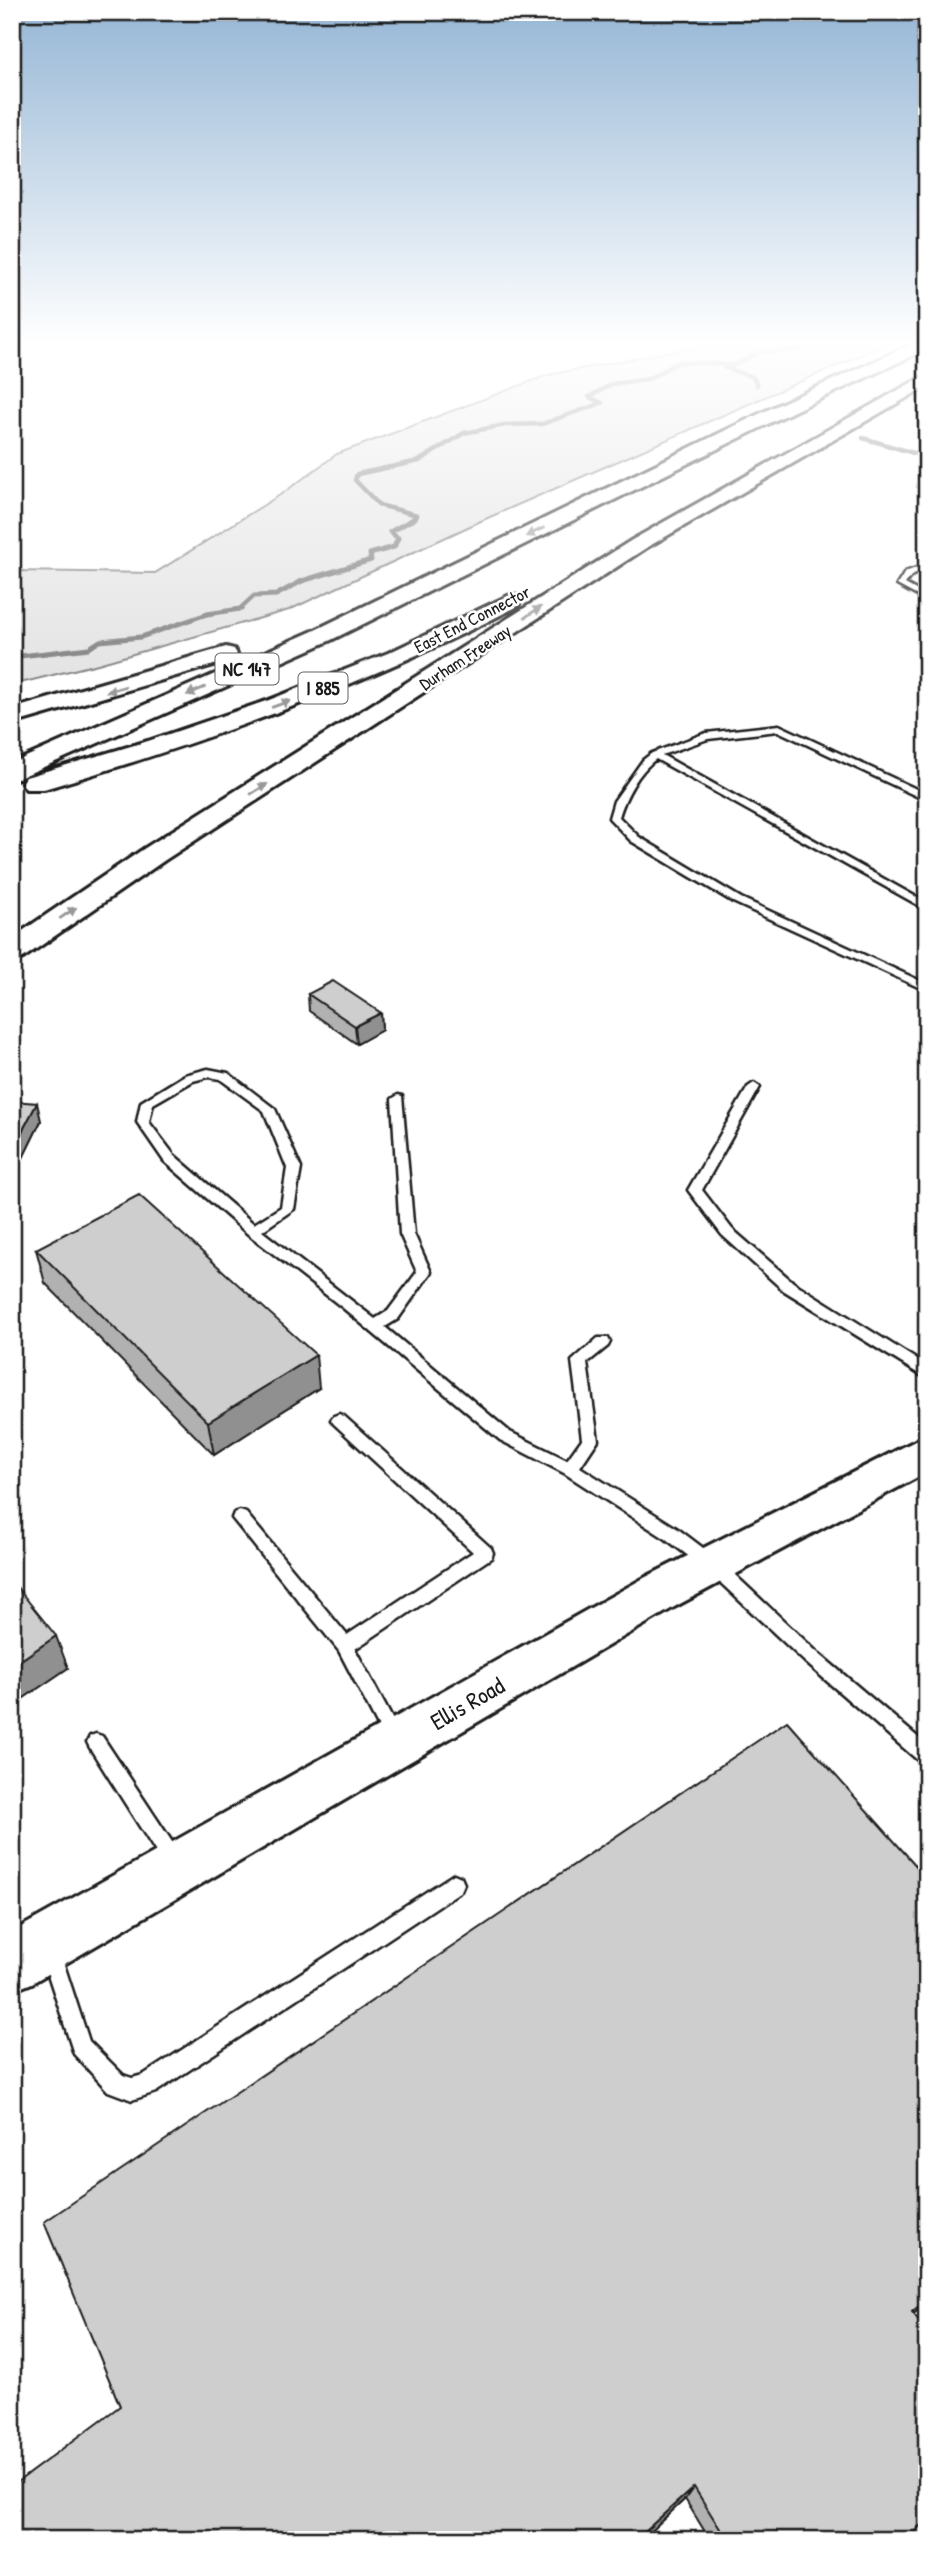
<svg xmlns="http://www.w3.org/2000/svg" width="939" height="2552" font-family="'Patrick Hand',sans-serif">
<style>
.green{fill:#e2e2e2;stroke:#7f7f7f;stroke-width:2}
.lines{fill:none;stroke-linecap:round;stroke-linejoin:round}
.stream-far1{stroke:#7a7a7a;stroke-width:4.5}
.stream{stroke:#7a7a7a;stroke-width:5}
.service-casing{stroke:#1c1c1c;stroke-width:5}
.secondary-casing{stroke:#1c1c1c;stroke-width:6}
.motorway-casing{stroke:#1c1c1c;stroke-width:6}
.service{fill:#fff;fill-rule:evenodd}
.secondary{fill:#fff;fill-rule:evenodd}
.motorway{fill:#fff;fill-rule:evenodd}
.wall{fill:#b1b1b1;stroke:#1c1c1c;stroke-width:2}
.shaded-wall{fill:#909090;stroke:#1c1c1c;stroke-width:2}
.building{fill:#cecece;stroke:#1c1c1c;stroke-width:2}
.oneway{fill:#999}
.labels{text-anchor:middle;dominant-baseline:central;stroke-width:5;stroke-linejoin:round;paint-order:stroke}
.far-street-label{font-size:18px;fill:#1c1c1c;stroke:#fff}
.shield{fill:#fff;stroke:#606060;stroke-width:2}
.shield-label{font-size:19px;font-weight:bold;fill:#1c1c1c}
.near-street-label{font-size:24px;fill:#1c1c1c;stroke:#fff}
</style>
<rect width="100%" height="100%" fill="#fff"/>
<filter id="ink" filterUnits="userSpaceOnUse"><feTurbulence type="fractalNoise" baseFrequency=".0143" numOctaves="2"/><feDisplacementMap in="SourceGraphic" scale="14" xChannelSelector="R" yChannelSelector="G"/><feConvolveMatrix kernelMatrix="1 2 1 2 8 2 1 2 1" color-interpolation-filters="sRGB"/></filter>
<g filter="url(#ink)">
<path class="green" d="M720,342H891L483,520L289,610L98,664L12,685V571L155,573L283,493L337,454L548,375Z"/>
<g class="lines">
<path class="stream-far1" d="M723,367L753,377L757,385
M863,438L927,457
M413,520L417,515L379,505L355,480L357,474L419,461L464,433L505,425L542,424L602,403L589,397L612,384L648,379L679,362L734,365L759,352L799,350L805,342"/>
<path class="stream" d="M12,657L89,648L100,641L141,637L207,614L240,609L254,596L276,595L302,581L371,560L370,554L394,547L398,538L390,532L415,518"/>
<defs>
<path id="service" d="M927,564V569L911,576L905,584L927,596V601L897,585L905,572Z
M779,725L927,794V801L778,731L708,739L662,755L927,903V910L656,759C638,772 625,797 619,817L639,837L741,898L927,984V991L733,902L631,841L609,818L614,801L643,760L652,753L706,733Z
M208,1069L228,1073L275,1109L301,1168L294,1209L262,1231L375,1319L388,1311L417,1272L400,1234L392,1099L398,1095L402,1096L414,1234L431,1272L398,1319L385,1327L510,1432L567,1460L582,1439L572,1361L598,1338H608L610,1342L608,1346L587,1363L598,1440L580,1467L678,1529L719,1560L817,1652L927,1745V1765L921,1763L805,1662L707,1570L666,1539L564,1473L500,1440L343,1308L248,1234L164,1161L137,1122L141,1102L185,1075ZM208,1077L220,1079L264,1111L287,1168L281,1207L254,1224L174,1155L149,1122L153,1104L193,1081Z
M754,1083L760,1087L702,1190L732,1229L793,1282L927,1366V1379L783,1290L722,1235L688,1190L748,1087Z
M339,1414L344,1416L491,1548L493,1553L491,1558L355,1649L403,1739L400,1745L394,1747L388,1745L339,1651L232,1518L234,1513L240,1511L246,1513L347,1635L473,1552L334,1424L331,1420L334,1416Z
M96,1734L102,1736L180,1854L183,1861L180,1868L173,1870L166,1868L90,1748L87,1742L90,1736Z
M454,1874L461,1877L464,1884L461,1891L156,2092L132,2100L108,2091L74,2054L41,1953L44,1946L51,1943L58,1946L89,2041L123,2075L132,2078L143,2075Z"/>
<path id="secondary" d="M927,1435V1472L676,1606L32,1983L12,1991V1932L644,1578Z"/>
<path id="motorway" d="M917,342H927V349L794,411L329,641L12,781V763L313,631L782,403Z
M927,374V386L646,548L165,860L23,958L12,961V938L145,848L632,540Z
M510,595L518,596L521,601L518,606C366,685 208,741 44,789H26L22,783L26,777L148,741L269,700L388,653Z
M226,647L234,649L237,654L234,659L12,724V709Z"/>
</defs>
<use href="#service" class="service-casing"/>
<use href="#secondary" class="secondary-casing"/>
<use href="#motorway" class="motorway-casing"/>
<use href="#service" class="service"/>
<use href="#secondary" class="secondary"/>
<use href="#motorway" class="motorway"/>
</g>
<path class="wall" d="M308,994L381,1013L382,1030L357,1044L309,1011Z
M12,1101L41,1121L20,1164L12,1163Z
M36,1249L319,1388L214,1455L45,1283Z
M914,2314L906,2540H710L685,2499L641,2540H12Z"/>
<path class="shaded-wall" d="M381,1013L382,1030L357,1044L355,1026Z
M37,1103L41,1121L20,1164L15,1145Z
M316,1355L319,1388L214,1455L208,1422Z
M56,1636L68,1668L12,1706V1666Z
M927,2299V2302L896,2330L912,2312Z
M694,2487L685,2499L641,2540H635Z"/>
<path class="building" d="M333,981L381,1013L355,1026L308,994Z
M12,1101L37,1103L15,1145H12Z
M139,1195L316,1355L208,1422L36,1249Z
M12,1581L56,1636L12,1666Z
M787,1721L927,1878V2299L912,2312L927,2331V2519L906,2540H727L694,2487L635,2540H12V2486L120,2406L44,2222Z"/>
<defs><path id="oneway-solid" d="M-6-.8H1V-3.2L6.5 0L1 3.2V.8H-6Z" transform="scale(1.75)"/></defs>
<g class="oneway">
<use href="#oneway-solid" transform="translate(535 532) rotate(154)"/>
<use href="#oneway-solid" transform="translate(533 612) rotate(-34)"/>
<use href="#oneway-solid" transform="translate(116 689) rotate(164)"/>
<use href="#oneway-solid" transform="translate(196 691) rotate(157)"/>
<use href="#oneway-solid" transform="translate(281 704) rotate(-20)"/>
<use href="#oneway-solid" transform="translate(259 789) rotate(-32)"/>
<use href="#oneway-solid" transform="translate(68 913) rotate(-34)"/>
</g>
</g>
<linearGradient id="sky" x2="0" y2="1"><stop stop-color="#95b6d5"/><stop offset="0.49" stop-color="#fff"/><stop offset="1" stop-color="#fff" stop-opacity="0"/></linearGradient>
<rect width="939" height="699" fill="url(#sky)"/>
<g class="labels">
<g class="far-street-label">
<text transform="translate(472 619) rotate(-27)">East End Connector</text>
<text transform="translate(465 657) rotate(-33)">Durham Freeway</text>
</g>
<g class="shield">
<rect x="215.5" y="653.5" width="63" height="31" rx="5"/>
<rect x="298.5" y="672.5" width="49" height="31" rx="5"/>
</g>
<g class="shield-label">
<text x="247" y="669">NC 147</text>
<text x="323" y="688">I 885</text>
</g>
<g class="near-street-label">
<text transform="translate(467 1703) rotate(-30)">Ellis Road</text>
</g>
</g>
<rect width="939" height="2552" fill="none" stroke="#fff" stroke-width="42"/>
<rect x="21" y="21" width="897" height="2510" fill="none" stroke="#1c1c1c" stroke-width="2.5" filter="url(#ink)"/>
</svg>
